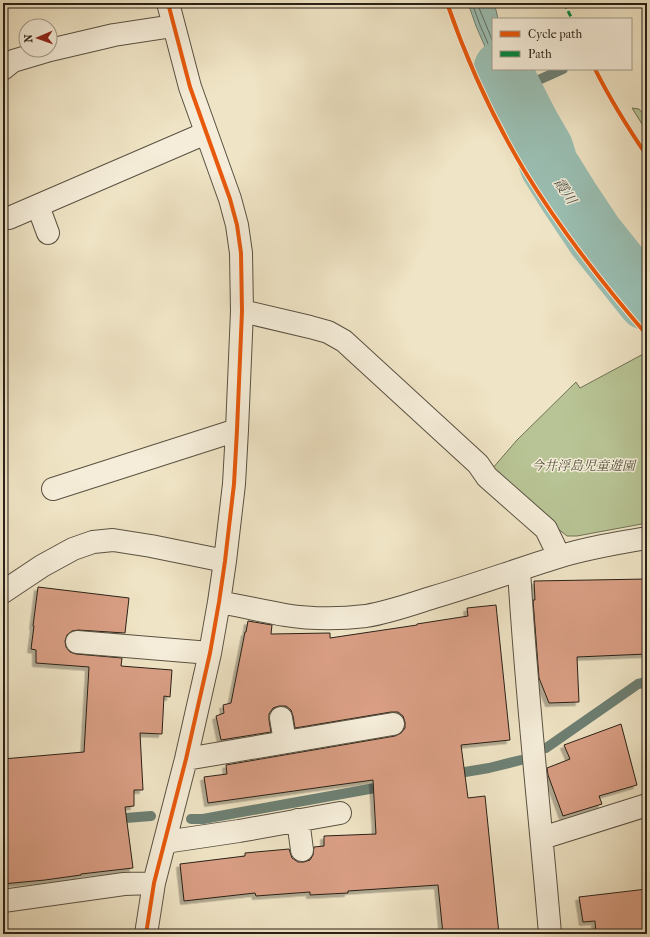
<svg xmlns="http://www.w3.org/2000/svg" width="650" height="937" font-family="'IM FELL French Canon','Noto Serif JP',serif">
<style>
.green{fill:#b8c495;stroke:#707256}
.water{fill:#9abfb3;stroke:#6d8074}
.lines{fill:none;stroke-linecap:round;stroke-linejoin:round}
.shore{stroke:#627064;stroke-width:1}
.stream{stroke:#6d8074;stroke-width:10}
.river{stroke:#9abfb3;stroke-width:59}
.building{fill:#d99e84;stroke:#292116;filter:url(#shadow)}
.minor-casing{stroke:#5a5242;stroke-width:24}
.minor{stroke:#f5edd9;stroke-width:22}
.quiet{stroke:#00873e;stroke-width:3;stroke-dasharray:6 3;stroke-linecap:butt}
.cycleway-casing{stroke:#f5edd9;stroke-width:6}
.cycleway{stroke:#e8590c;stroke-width:4}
.labels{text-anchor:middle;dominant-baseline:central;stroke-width:3;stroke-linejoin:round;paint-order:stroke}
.park-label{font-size:13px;font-style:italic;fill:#54523c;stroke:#f5edd9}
.water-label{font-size:14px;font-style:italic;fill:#4b5045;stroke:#f5edd9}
</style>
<defs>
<filter id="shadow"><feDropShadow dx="-3.5" dy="3.5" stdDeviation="0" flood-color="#0004"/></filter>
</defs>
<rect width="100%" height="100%" fill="#efe4c5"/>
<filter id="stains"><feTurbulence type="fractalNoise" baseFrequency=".005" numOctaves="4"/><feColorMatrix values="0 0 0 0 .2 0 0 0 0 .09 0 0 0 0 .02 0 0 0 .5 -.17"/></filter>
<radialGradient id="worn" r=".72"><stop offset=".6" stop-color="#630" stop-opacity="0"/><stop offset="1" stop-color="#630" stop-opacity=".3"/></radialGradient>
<path class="green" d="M632,108L639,109L647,118V132Z
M647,352V523L577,536H567L552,524L492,469L517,440L576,382L580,388Z"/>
<path class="water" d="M468,3H492L496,10L498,19H493V65L476,26Z
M495,69H512C516,82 523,96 534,105L536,120L545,138L556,152L549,157V165L538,154L508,97Z"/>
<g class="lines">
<path class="shore" d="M472,3L480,25L493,55
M477,3L493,42
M499,69C512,97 526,125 541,152L544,154H546L549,152V150L541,140L532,121L530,107L523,101L511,79L508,69"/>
<path class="stream" d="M514,91L563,69
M546,748L638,684L647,682
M453,774L489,768L521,760
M113,819L151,816
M191,819H203L386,786"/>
<path class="river" d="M503,69L505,76L529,123L544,149L549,165L569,197L595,236L647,301"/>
</g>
<path class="building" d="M647,579V654L577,657L579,702L549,703L539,678L533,600H535L534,581Z
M38,587L129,598L125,633L78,630L72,631L67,635L65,641L66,647L70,652L76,654L122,658L121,666L172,670L170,697L164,696L162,734L140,733L143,790H134V806L125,807L133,868L81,874V875L45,880L3,884V759L84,752L89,667L36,663V650L31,649L34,626H33Z
M496,605L510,740L461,745L468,798L485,796L499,934H443L438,885L348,891V893L310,895V892L256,896L255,893L184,901L180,864L245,856V853L289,849L292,858L298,862H304L310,860L313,855L314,847L324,846V836L376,834L373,780L208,803L204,777L227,774L226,765L395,736L401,733L405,728V722L403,716L398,712H391L295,728L293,716L291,710L286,706H279L273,708L269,714V720L271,732L221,740L216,716L224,713L223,705L231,703L245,632H246L248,621L272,625L271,634L330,633V638L417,625V624L468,616L467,608Z
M621,724L637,785L599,796L602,804L563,816L548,775L547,768L570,759L564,745Z
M647,889V934H596L595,921L583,922L579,897Z"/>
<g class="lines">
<defs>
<path id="minor" d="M50,50L114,35L173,26
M3,69L13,61L50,50
M38,206L48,233
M9,218L206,133
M242,311L310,327L328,332L344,341L478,464L487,477L546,529L559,556
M53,489L237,430
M519,570C526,692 540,813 550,934
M3,592L42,566L73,549L93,542L113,540L151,546L225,561
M219,602C241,606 263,611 285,615C310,619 341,619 366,616C390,612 412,604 434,597C475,585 516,570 558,557C587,548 617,543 647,538
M77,642L210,653
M281,718L285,742
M186,759L393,724
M298,820L302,850
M542,838L647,805
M165,842L239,831L340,813
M3,901L124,884L154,883
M146,934L154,883L186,759L210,653L219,602L225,561L234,484L237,430L242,311L241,253L237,225L230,199L190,87L168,3"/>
</defs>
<use href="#minor" class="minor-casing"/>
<use href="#minor" class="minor"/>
<path class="quiet" d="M564,3L572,19"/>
<defs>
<path id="cycleway" d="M447,3C467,61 493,118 524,170C560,229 602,283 647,335
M595,69C610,99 628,128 647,156
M146,934L154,883L186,759L210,653L219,602L225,561L234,484L237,430L242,311L241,253L237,225L230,199L190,87L168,3"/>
</defs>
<use href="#cycleway" class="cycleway-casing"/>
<use href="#cycleway" class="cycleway"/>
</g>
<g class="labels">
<g class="park-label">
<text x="583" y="465">今井浮島児童遊園</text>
</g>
<g class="water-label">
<text transform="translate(565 191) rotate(57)">霞川</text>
</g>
</g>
<rect width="650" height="937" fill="none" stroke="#efe4c5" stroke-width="16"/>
<rect x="4" y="4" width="642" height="929" fill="none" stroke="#292116" stroke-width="2"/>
<rect x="8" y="8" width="634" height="921" fill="none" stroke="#292116"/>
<rect x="492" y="18" width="140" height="52" fill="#f5edd9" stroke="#a39b8b"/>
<rect x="500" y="31" width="20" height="6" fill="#e8590c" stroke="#a39b8b"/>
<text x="528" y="38" font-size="12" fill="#292116">Cycle path</text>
<rect x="500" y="51" width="20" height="6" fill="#00873e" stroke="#a39b8b"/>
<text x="528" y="58" font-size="12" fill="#292116">Path</text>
<g transform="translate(38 38) rotate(268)"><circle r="19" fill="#f5edd9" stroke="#a39b8b"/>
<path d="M0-3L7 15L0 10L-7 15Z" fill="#8f2418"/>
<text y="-6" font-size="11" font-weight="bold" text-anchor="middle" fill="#292116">N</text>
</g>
<rect width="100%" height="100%" filter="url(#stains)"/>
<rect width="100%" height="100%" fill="url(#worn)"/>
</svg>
